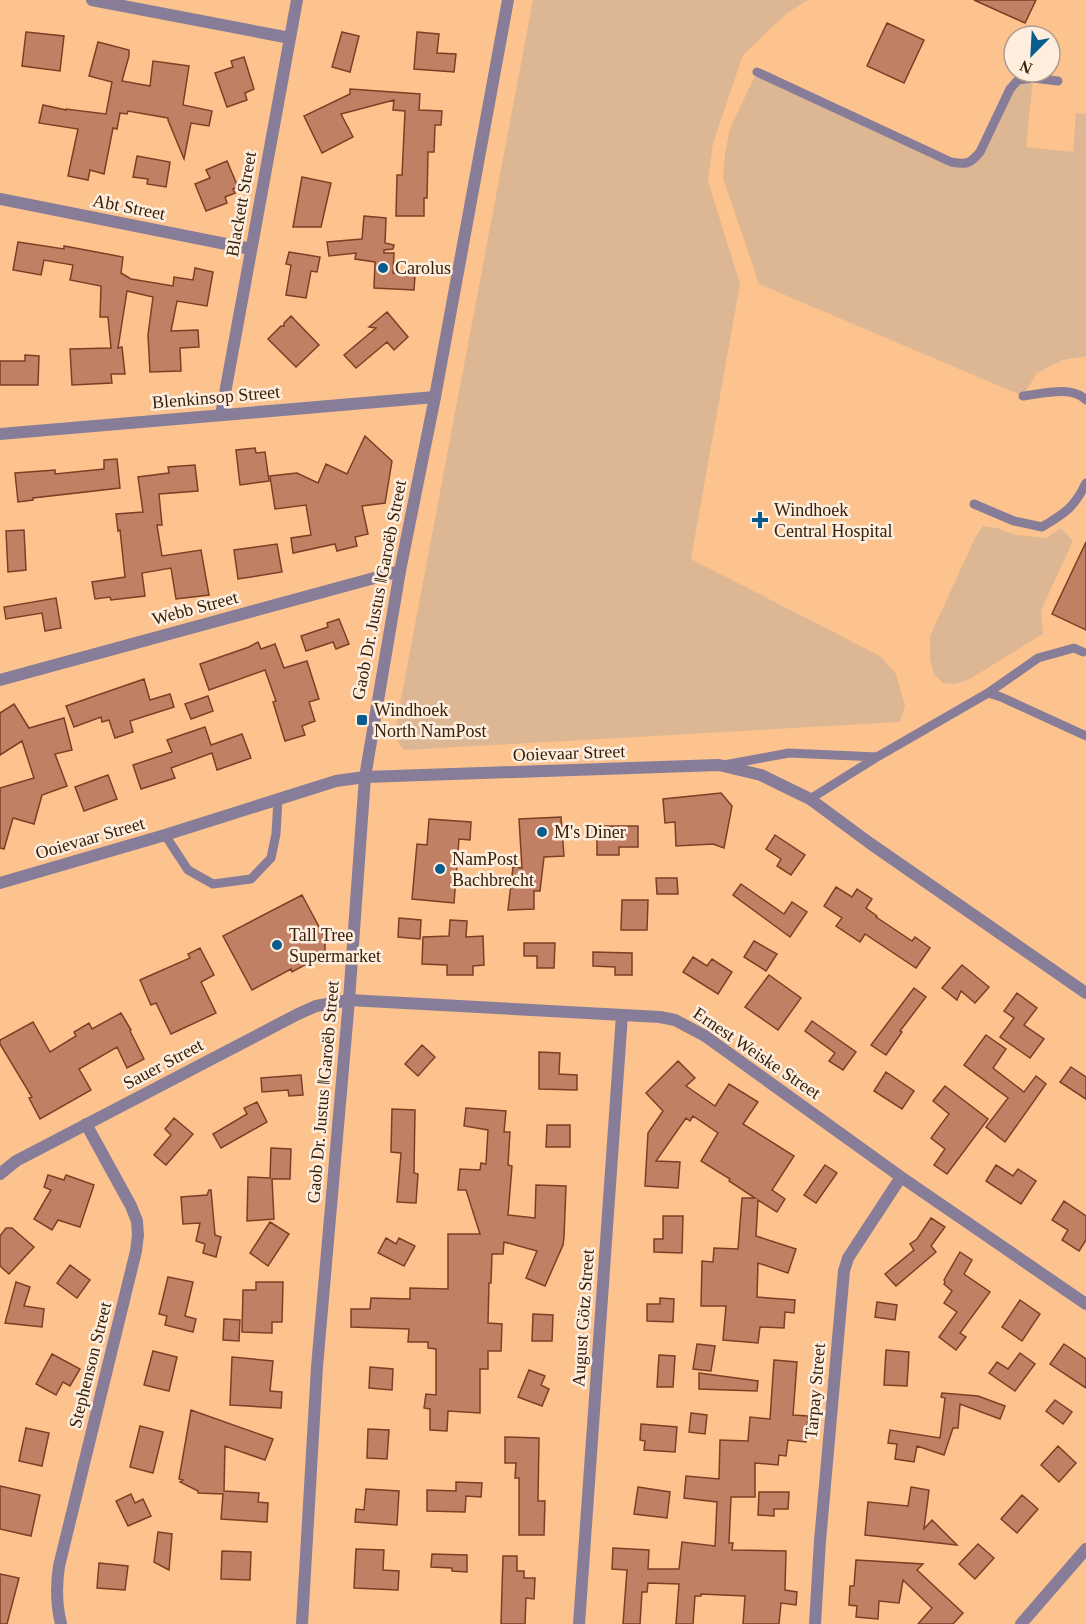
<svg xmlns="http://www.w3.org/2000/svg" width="1086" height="1624" font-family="'Times New Roman',serif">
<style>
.green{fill:#ddb693}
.building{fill:#c18064;stroke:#7c3f23;stroke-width:1.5}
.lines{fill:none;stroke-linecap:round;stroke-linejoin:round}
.service{stroke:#887d98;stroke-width:9}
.minor{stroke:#887d98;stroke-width:12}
.tertiary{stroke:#887d98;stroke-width:12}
.poi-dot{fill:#095c8e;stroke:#ffedde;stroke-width:2}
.labels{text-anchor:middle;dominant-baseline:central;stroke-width:5;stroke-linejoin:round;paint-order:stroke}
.street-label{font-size:18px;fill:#37210c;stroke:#ffedde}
.poi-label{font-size:18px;fill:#37210c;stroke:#ffedde;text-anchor:start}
</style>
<rect width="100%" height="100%" fill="#fcc38f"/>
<path class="green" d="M533,0H808L787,13L743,55L713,143L708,181L740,284L691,559L880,656L896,674L905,706L900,722L404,750L394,736Z
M757,72L951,162L973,160L1010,89L1033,78L1026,147L1073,152L1076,113L1086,114V356L1063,360L1037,373L1023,396L759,284L723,178L725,154L730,128Z
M983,526L997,528L1016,535L1046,538L1061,528L1073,541L1041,610L1043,634L968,680L955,684L943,683L934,674L930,659V636L975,538Z"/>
<path class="building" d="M974,0H1036L1025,23Z
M887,23L924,40L904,83L867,66Z
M26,32L64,36L60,71L22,66Z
M342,32L359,36L350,72L332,67Z
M417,32L439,34L437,53L456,54L454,72L414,69Z
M98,42L129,50V56L122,81L150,86L153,61L189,66L183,105L212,111L209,126L191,123L184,159L168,120V118L128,111L127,114L120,113L117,129L113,128L104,174L90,170L88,180L68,176L78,129L39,123L43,105L66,110V109L106,114L112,82L89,76Z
M244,57L254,89L245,93L247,100L227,107L215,73L233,67L231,61Z
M350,89L420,94L419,110L442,111L441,125H435L434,152H428L427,198H424V216H396L397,175H402L405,111L393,110L394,100L341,114L353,137L322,153L304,116L350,94Z
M137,156L170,162L166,187L147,184L148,179L133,177Z
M227,161L238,187L233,189L235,193L225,197L227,203L206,211L195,184L210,178L206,170Z
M302,177L331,183L321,227H293Z
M364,216L386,218L385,243L394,245L393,249L384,250V253H394L393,273L415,275L414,290L374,288L375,262L355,259L356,253L329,256L327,242L362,239Z
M18,242L64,249V246L123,257L121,273L131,279L173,286L174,277L193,280L195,268L213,272L207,306L177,301L171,331L198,330L199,347L180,348L181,371L150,372L148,335L153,297L127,291L118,348L122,347L125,374H111L112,383L72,385L70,349L111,348L108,317H100L101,286L70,280L73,265L44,260L41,275L13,270Z
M289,252L320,257L317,272L311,271L306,298L286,295L291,265L286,264Z
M387,312L408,337L394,350L387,342L356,368L344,355L376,328L369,327Z
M291,316L319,345L296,367L268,339L281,326H284V323Z
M25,355L39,356L38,385H0V361H25Z
M365,436L392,461L385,503L362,506L368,534L355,537L357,546L337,551L335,544L293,553L291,538L311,535L306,505L275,509L270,476L297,473L318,483L326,464L347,474Z
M255,448L256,453L265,452L269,481L240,485L236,450Z
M117,459L120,488L33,498V500L18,502L15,473L55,470V474L104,469V460Z
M195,465L198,491L159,494L162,525H157L162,556L201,550L209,595L176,599L171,568L142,573L145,596L111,600L110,597L95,599L92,582L125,577L120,530L118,531L116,514L143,512L138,477L169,473L168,467Z
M24,530L26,570L8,572L6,531Z
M1086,542V630L1052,614Z
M277,544L282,572L238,579L234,550Z
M56,598L61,628L45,631L42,613L6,619L4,607Z
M339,619L349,644L336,649L333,642L306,651L301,636L328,627L327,623Z
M258,642L261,649L275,644L284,668L307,661L319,699L309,702L315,721L302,726L305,735L285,741L273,702L276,701L265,670L209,690L200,664L249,647Z
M144,679L150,700L170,694L174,707L130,721L133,732L115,738L109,720L102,722L101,717L74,727L66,706Z
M208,696L213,711L191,719L185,704Z
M14,704L29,728L64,718L72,750L55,754L67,786L42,795L34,824L13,818L4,849L0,848V788L34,778L22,741L0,755V713Z
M205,727L211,745L242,734L251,758L217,770L212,753L171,768L175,778L141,789L133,765L172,752L167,740Z
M108,775L117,799L84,811L75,787Z
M721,793L732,806L724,848L713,844L676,846L675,822L665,823L663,799Z
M561,817L564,856L544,857L540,891H534V909L508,910L513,867L522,868L519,819Z
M429,819L471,822L470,840L459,839L454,903L412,899L417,844L427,845Z
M597,826H638V847H619V855H597Z
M775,835L805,855L791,875L777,866L781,859L766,849Z
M656,878H677L678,894H657Z
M741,884L784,914L792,902L807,912L790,937L733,895Z
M836,887L852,897L857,889L872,899L866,908L877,916L876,917L912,941L915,937L930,948L916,968L865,934L860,942L836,926L842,918L824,906Z
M302,895L325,938V954L292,972L291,969L252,990L223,936Z
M622,900H648L647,930H621Z
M399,918L421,920L420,939L398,937Z
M450,920L467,921L466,937L483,936L484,965L473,966V975H447V965L422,964L423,937L449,936Z
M754,941L777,954L766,971L744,957Z
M524,943H555L554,968H537V956H524Z
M200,948L214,975L201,982L216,1013L171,1034L156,1003L151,1005L140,980L190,958L188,954Z
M593,952L632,953V975H615V967L593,966Z
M693,957L707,966L712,959L732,972L718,994L683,972Z
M962,965L989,987L975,1003L961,991L957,1000L942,988Z
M769,975L801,998L778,1030L745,1007Z
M914,988L926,997L900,1031L902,1032L886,1055L871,1045Z
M1017,993L1037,1008L1024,1025L1044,1039L1030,1058L1000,1037L1014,1018L1004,1011Z
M121,1013L131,1030L130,1031L144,1059L127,1068L117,1047L79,1069L91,1090L40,1119L29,1098L32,1097L0,1044V1040L33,1022L50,1052L76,1036L74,1032L89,1023L92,1029Z
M812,1021L856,1052L843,1070L829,1061L835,1053L805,1031Z
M986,1035L1006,1049L993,1068L1024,1092L1036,1076L1046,1084L1005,1142L986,1127L1008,1098L964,1065Z
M422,1045L435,1057L418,1076L405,1064Z
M539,1052L560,1053L559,1074L577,1075V1090L539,1089Z
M678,1061L695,1078L686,1086L715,1106L729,1084L758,1102L743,1124L794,1156L772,1190L785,1199L777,1212L758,1200L756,1236L796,1249L788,1273L758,1263L757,1297L795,1300L794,1313L785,1312L784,1328L760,1327L758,1343L723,1340L726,1306H701L702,1261L713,1262L714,1248L738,1249L742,1198H755L729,1181L730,1179L701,1161L718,1133L693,1116L690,1121L686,1118L656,1161L680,1162L678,1188L645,1186L648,1133L663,1111L646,1093Z
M1071,1067L1086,1077V1099L1060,1082Z
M886,1072L914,1091L902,1109L874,1091Z
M301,1075L303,1095L289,1096L288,1090L262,1092L261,1078Z
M945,1086L988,1119L947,1174L934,1165L945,1149L931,1138L949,1114L933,1101Z
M257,1102L267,1122L221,1148L213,1134L247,1114L244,1108Z
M466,1108L506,1111L504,1132H510L508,1165L512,1166L508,1215L535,1218L536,1185L566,1186L564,1237L563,1245L545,1286L526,1278L537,1251L504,1242L503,1254H492L491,1283H489L488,1323L502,1324L501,1351H488V1369H480V1413L448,1411L447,1431L430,1430V1409L424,1408L426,1394L436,1395V1349L428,1348V1342H408L409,1329L351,1327V1309H370L371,1298L410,1299V1288L448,1289V1234H480L466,1190H458L460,1169L480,1170L481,1163L486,1164L488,1130L464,1126Z
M392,1109L415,1110L414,1173L418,1174L416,1203L397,1202L401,1153L391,1152Z
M174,1118L193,1134L166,1165L154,1155L171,1135L165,1129Z
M547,1125H570V1147H546Z
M271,1148L291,1149L290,1179H272L274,1219L247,1221L248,1177L270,1178Z
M825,1165L837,1173L816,1203L804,1195Z
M996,1165L1013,1176L1018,1169L1036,1181L1021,1204L986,1181Z
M48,1175L64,1180L66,1175L94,1185L80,1227L58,1220L52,1230L34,1219L51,1190L44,1187Z
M209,1190H211L215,1235L221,1237L216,1257L203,1253L205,1244L196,1241L200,1223L183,1224L181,1197L207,1195Z
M1064,1201L1086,1216V1240L1079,1251L1062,1240L1068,1230L1052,1220Z
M663,1216H683L682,1253L654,1252V1239H663Z
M931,1218L945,1227L931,1246L936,1252L896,1286L885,1274L914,1250L910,1244L917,1239Z
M270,1222L289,1234L268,1266L250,1253Z
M6,1228H12L34,1247L9,1274L0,1266V1236Z
M386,1238L396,1244L399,1238L415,1246L404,1266L378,1253Z
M960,1252L972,1260L964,1274L990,1292L960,1333L966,1337L956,1350L939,1337L957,1312L944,1303L952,1291L944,1284L945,1282L944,1280Z
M70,1265L90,1280L77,1298L57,1283Z
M168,1277L193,1282L185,1316L196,1319L193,1332L165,1325L167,1316L159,1314Z
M16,1282L30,1287L24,1306L44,1309L42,1327L5,1323Z
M256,1282H283L282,1322H272V1333L242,1332L243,1290H256Z
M660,1298L674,1299L673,1322L647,1321V1304H660Z
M1020,1300L1040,1314L1022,1341L1002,1327Z
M877,1302L897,1305L895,1320L875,1317Z
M533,1314L553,1315L552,1341H532Z
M224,1319L240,1320L239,1341L223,1340Z
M697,1344L715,1346L711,1371L693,1369Z
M1064,1344L1086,1359V1388L1050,1364Z
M886,1350L909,1352L907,1386L884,1385Z
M153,1351L177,1357L169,1391L144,1385Z
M1020,1353L1035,1364L1015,1391L989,1373L997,1362L1008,1369Z
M52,1354L80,1369L70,1386L63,1382L56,1395L36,1384Z
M659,1355L675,1356L673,1387H657Z
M232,1357L273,1361L270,1391L282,1392L281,1408L230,1405Z
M774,1360L797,1362L793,1415L808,1416L806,1442L788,1440L786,1456L779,1455L778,1465L755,1463V1497H731L729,1543H733L732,1550L786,1551L785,1590L797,1592L796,1605L781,1603L779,1624H743L745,1596L701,1594V1596H695L693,1624H676L679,1584L648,1583L647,1592H642L640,1624H623L627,1570L612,1569L613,1548L649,1550L648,1569H679L682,1542L715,1546L717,1502L684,1498L686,1476L719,1479L720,1440L748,1441L750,1417L770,1419Z
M370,1367L393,1369L392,1390L369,1388Z
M529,1370L545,1376L541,1385L549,1389L542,1406L518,1397Z
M699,1373L758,1381L757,1391L699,1389Z
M942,1393L978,1396L1005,1406L1000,1419L960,1404L958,1428H953L944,1455L917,1446L914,1462L895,1459L897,1444L888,1443L890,1430L940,1438L945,1398L941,1397Z
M1055,1400L1072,1412L1063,1424L1046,1411Z
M191,1410L273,1439L265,1460L225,1446L224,1491L259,1493L258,1502L268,1503L267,1522L221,1519L223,1494L198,1493V1491L180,1482L183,1480L179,1479Z
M691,1413L707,1415L705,1434L689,1432Z
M641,1424L677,1427L675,1452L644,1450L645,1441L640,1440Z
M140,1426L163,1432L153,1473L130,1467Z
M26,1428L49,1433L42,1466L19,1461Z
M368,1429L389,1430L387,1459L367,1458Z
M505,1437L539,1438L538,1501H545L544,1535H519V1478H515L516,1463H505Z
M1058,1446L1076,1463L1059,1482L1041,1465Z
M456,1482L482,1483L481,1497L466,1496L465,1512L427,1511V1490L456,1491Z
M0,1486L40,1495L31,1536L0,1529Z
M638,1487L670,1492L667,1518L634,1514Z
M911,1487L929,1490L924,1529L932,1520L957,1545L865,1535L868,1502L908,1506Z
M366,1489L399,1491L397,1525L355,1522L356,1509L364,1510Z
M759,1492H789L788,1509H774V1516L758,1515Z
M131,1494L135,1503L143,1499L151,1516L128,1526L116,1501Z
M1022,1495L1038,1509L1017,1533L1001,1519Z
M158,1532L172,1534L169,1570L154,1562Z
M978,1544L994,1558L975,1579L959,1564Z
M356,1549L384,1550L383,1570L399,1571L398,1590L354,1588Z
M222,1551L251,1552L250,1580L221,1579Z
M432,1554L467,1555V1572L452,1571V1568L431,1567Z
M503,1556H517V1571H524V1578H535L534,1599L526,1598L525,1624H501Z
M856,1560L923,1564L917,1570L963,1613L953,1624H918L932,1608L903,1580L899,1603L879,1601L878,1619L856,1617L857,1606L849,1605L850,1586H854Z
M99,1563L128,1566L125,1590L97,1588Z
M0,1574L19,1578L7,1624H0Z"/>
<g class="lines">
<path class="service" d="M757,72L951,162C966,165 970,164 980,152L1010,89L1018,80L1033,78L1058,81
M1023,396C1041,394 1072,385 1086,400
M974,504L1014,521L1042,527C1065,513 1074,508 1086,483
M1083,652L1074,648L1038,658L988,693L1001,697L1086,736
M877,757L988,693
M724,765L789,753L877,757L810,799
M165,835L188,870L213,884L251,879L271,858L276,834L278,799"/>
<path class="minor" d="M92,0L290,38
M0,199L251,249
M221,415L297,0
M0,434L435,397
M0,680L400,571
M0,883L165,835L336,781L365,777L719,765L761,775L810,799L871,844L1086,993
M0,1174L16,1161L298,1014L316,1006L349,1000L660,1017L675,1020L705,1036L901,1177L1086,1304
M61,1624C56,1604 56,1586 59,1566L136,1251L138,1235L137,1221L131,1206L86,1124
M579,1624L622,1015
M815,1624L820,1541L844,1271L848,1258L901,1177
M1021,1624L1086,1549"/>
<path class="tertiary" d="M302,1624L317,1367L349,1000L365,777L400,571L435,397L508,0"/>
</g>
<g class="poi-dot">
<circle cx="383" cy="268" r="6"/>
<path d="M757 511h6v6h6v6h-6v6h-6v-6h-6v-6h6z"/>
<rect x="356" y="714" width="12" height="12" rx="3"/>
<circle cx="542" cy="832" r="6"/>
<circle cx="440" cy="869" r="6"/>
<circle cx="277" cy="945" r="6"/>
</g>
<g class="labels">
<g class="street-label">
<text transform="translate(241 204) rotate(-80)">Blackett Street</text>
<text transform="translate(129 207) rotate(11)">Abt Street</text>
<text transform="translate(216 397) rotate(-5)">Blenkinsop Street</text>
<text transform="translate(379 590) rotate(-79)">Gaob Dr. Justus ǁGaroëb Street</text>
<text transform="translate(195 608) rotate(-15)">Webb Street</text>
<text transform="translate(569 753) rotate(-2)">Ooievaar Street</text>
<text transform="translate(90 838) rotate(-16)">Ooievaar Street</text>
<text transform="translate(757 1053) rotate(34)">Ernest Weiske Street</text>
<text transform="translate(163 1064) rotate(-28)">Sauer Street</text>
<text transform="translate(323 1092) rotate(-85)">Gaob Dr. Justus ǁGaroëb Street</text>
<text transform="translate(583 1318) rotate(-86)">August Götz Street</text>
<text transform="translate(90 1365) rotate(-76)">Stephenson Street</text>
<text transform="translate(815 1391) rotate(-85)">Tarpay Street</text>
</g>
<g class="poi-label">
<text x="395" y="268">Carolus</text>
<text x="774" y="510">Windhoek<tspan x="774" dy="21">Central Hospital</tspan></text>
<text x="374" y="710">Windhoek<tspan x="374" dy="21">North NamPost</tspan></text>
<text x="554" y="832">M's Diner</text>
<text x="452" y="859">NamPost<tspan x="452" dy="21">Bachbrecht</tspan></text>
<text x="289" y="935">Tall Tree<tspan x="289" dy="21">Supermarket</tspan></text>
</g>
</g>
<g transform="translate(1032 54) rotate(204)"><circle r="28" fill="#ffedde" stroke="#af9b8a" stroke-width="1.5"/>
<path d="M0-4.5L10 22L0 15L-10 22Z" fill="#095c8e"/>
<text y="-9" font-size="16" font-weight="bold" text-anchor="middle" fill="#37210c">N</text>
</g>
</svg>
